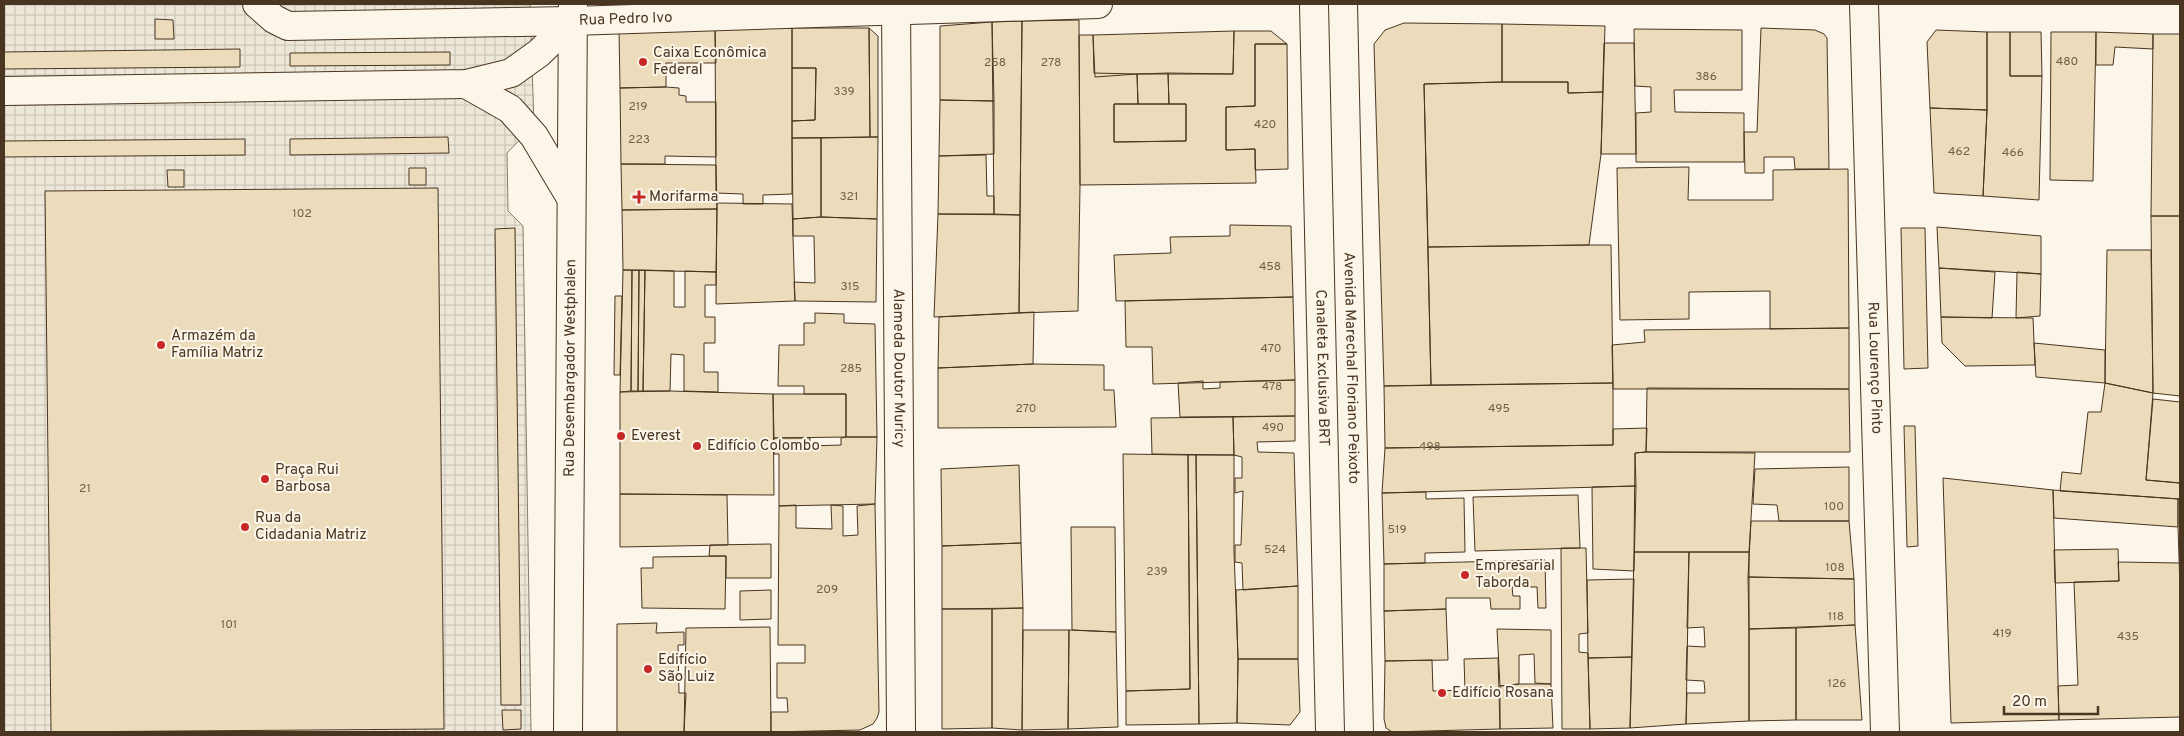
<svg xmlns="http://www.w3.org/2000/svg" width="2184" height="736" font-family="Overpass,sans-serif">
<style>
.plaza{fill:url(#plaza-grid);stroke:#887966}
.building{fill:#ecdcbc;stroke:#4a3520}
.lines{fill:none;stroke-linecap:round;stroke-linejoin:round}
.minor-casing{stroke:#4a3520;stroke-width:30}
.minor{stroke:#fbf6e9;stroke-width:28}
.poi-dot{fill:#c62828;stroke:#fbf6e9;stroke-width:2}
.labels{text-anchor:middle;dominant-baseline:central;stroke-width:4;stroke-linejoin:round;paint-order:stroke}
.number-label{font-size:12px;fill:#725f47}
.street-label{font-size:15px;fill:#4a3520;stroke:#fbf6e9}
.poi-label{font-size:15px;fill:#4a3520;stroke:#fbf6e9;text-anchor:start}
</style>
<defs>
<pattern id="plaza-grid" width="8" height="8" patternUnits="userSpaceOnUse" patternTransform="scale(1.25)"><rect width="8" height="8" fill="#ede7d9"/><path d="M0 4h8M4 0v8" fill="none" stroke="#cdc7ba"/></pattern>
</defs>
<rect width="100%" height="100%" fill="#fbf6e9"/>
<path class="plaza" d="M4,4H530L534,125L507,153L508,211L523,226L531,732H4Z"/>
<path class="building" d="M155,19L173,20L174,39H155Z
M1079,20L1080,185L1078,311L1019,313L1022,21Z
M1022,21L1020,215L994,214L992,22Z
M992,22L994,101L940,100V26Z
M1404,23L1502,24V82L1424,84L1431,385L1384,386L1374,44L1385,30Z
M1502,24L1605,26L1603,92L1568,93V82H1502Z
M792,28H869L870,137L792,138V121L815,120L816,68H792Z
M792,28V194L763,195V204H743V194L716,193L715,29Z
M869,28L878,36V137H870Z
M1761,28L1815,30L1824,34L1827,38L1829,169H1795L1794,157H1764V173H1745L1744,132H1757Z
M619,29H715L716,63H666V87L620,88Z
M1634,29L1742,30V90H1674L1675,112L1744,113V162H1636V113L1651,112V87L1635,86Z
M1936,30L1987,32V110L1930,108L1927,42Z
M1234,31L1233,74H1137L1095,77L1093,35Z
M1234,31H1271L1287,44H1255V106L1226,107V150L1255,149L1256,183L1080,185L1079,35H1093L1094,73L1137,74L1138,104H1114V142L1186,141V104H1169L1168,73L1233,74Z
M1987,32H2010V76H2042L2039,200L1983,196L1987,110Z
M2010,32H2041L2042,76H2010Z
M2051,32H2096L2093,181L2050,180Z
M2096,32L2153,34V49L2115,47L2113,65H2096Z
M2153,34H2180V216H2151Z
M1604,43H1634L1636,154H1601Z
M1255,44H1287L1288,169L1255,170V149L1226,150V107L1255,106Z
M240,49V67L4,69V52Z
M450,52V65L290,66V53Z
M792,68H816L815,120L792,121Z
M1168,73L1169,104H1138L1137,74Z
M1502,82H1568V93L1603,92L1601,154L1589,245L1428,247L1424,84Z
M666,87L679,88V95L686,96V102H716V157L665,156V164H621L620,88Z
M940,100L994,101V154L939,156Z
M1114,104H1186V141L1114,142Z
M1930,108L1987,110L1983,196L1934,193Z
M448,137L449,153L290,155V139Z
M878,137L877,219L821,217V138Z
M792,138H821V217L793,219Z
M245,139V155L4,157V141Z
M986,155L987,196H994V214H938L939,156Z
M621,164L716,165L717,209L622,210Z
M1689,167L1688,200H1773V170L1848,169L1849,328L1770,329V291L1689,292V319L1620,320L1617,168Z
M409,168H426V185H409Z
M167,170H184V187H168Z
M438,188L444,729L51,732L45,191Z
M717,203L792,204L795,301L716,304Z
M717,209L716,272L623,270L622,210Z
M938,214L1020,215L1019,313L934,317Z
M2151,216H2180V396L2153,393Z
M821,217L877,219L876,302L795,301L794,282L815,283L814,236H793V219Z
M1230,225L1291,226L1293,297L1116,301L1114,255L1171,253L1170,237L1230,236Z
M1937,227L2041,236V274L1939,268Z
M515,228L521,705H501L495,229Z
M1901,228H1925L1928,368L1904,369Z
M1589,245H1611L1613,383L1431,385L1428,247Z
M2107,250H2151L2153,393L2105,383Z
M1939,268L1995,272L1992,318L1941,317Z
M623,270H632L631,391L620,392Z
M632,270H639L638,391H631Z
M639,270H645L643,391H638Z
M645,270L674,271V307H685V271L716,272V285H705V317H715V343H704V372H718V392L684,391V355L671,354L670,391H643Z
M2017,272L2041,274L2040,316L2016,318Z
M615,296H622L620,375H614Z
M1293,297L1295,380L1153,384L1152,347H1126L1125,301Z
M1034,312L1033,364L938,368L939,317Z
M815,313L844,314V323L875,324L877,437H846V394H804V386H778L779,345H804V323H815Z
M1941,317L2033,318L2035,365L1965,366L1942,343Z
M1849,328V389H1613L1612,345L1645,342L1644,330Z
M2034,343L2105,350V383L2036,377Z
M1033,364L1104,365V390H1114L1116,427L938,428V368Z
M1295,380V416L1180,417L1178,383L1203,381V389L1220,388V382Z
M1613,383V445L1385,448L1384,386Z
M2105,383L2153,393L2146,480L2180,483V499L2060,491L2062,472L2081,474L2088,412H2101Z
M1647,388L1849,389L1850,452H1646Z
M670,391L773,394L774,495L620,494V392Z
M773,394H846V437L774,438Z
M2153,399L2180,402V483L2146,480Z
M1295,416V441L1257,442L1258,452L1294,453L1298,586L1243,590L1242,563L1235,562V545H1241L1243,491L1235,493V478H1242V457L1234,455L1233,417Z
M1233,417L1234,455L1152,454L1151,418Z
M1904,426H1915L1918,546L1907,547Z
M1647,428L1646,452L1635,453L1636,486L1382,493L1385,448L1613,445V429Z
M846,437H877L875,504L779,506V454H774V438H810V446L841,445V438Z
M1646,452L1755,453L1749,552H1634L1635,453Z
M1123,454L1188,455L1190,689L1126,691Z
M1188,455H1196L1199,724L1126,725V691L1190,689Z
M1196,455H1234V551L1238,659L1237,723L1199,724Z
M1019,465L1021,543L942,546L941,469Z
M1849,467V521H1779L1777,505L1753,504L1755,469Z
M1943,478L2053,490L2059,720L1951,723Z
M1636,486L1634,571L1593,569L1592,487Z
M2053,490L2178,499V527L2054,518Z
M1426,492V499L1464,498L1465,552L1425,553V563L1384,564L1382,493Z
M620,494L727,495L728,545L620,547Z
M1578,495L1580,548L1475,551L1473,497Z
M2178,499H2180V588L2178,527Z
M875,504L879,712L877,718L873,724L860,730L771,732V712H788L787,698H777V663H805V645H778L779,506L796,505V528L832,529L831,505L843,506V536L858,535L857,506Z
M1751,521H1849L1854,579L1748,577Z
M1071,527H1115L1116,632L1072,630Z
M1021,543L1023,608L942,609V546Z
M771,544V578H726V556H709L710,545Z
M1561,548H1586L1588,633L1579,634V652L1588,653L1590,729H1562Z
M2118,549L2119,581L2055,583L2054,550Z
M1634,552H1689L1686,724L1630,728Z
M1689,552H1749V721L1686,724L1687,693H1705L1704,681L1686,680L1687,646L1705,647L1704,627L1687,628Z
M726,556L725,609L642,608L641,568H653V557Z
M1545,560L1546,608H1538L1537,587H1512L1513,596H1520V609H1491L1490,598H1446V609L1384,611V564Z
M2118,562L2180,563V717L2059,720L2058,686L2078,685L2074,582L2119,581Z
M1748,577L1854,579L1855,625L1749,629Z
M1634,579L1632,657L1588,658L1587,580Z
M1298,586V659H1238L1236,590Z
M771,590V619L740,620V591Z
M1023,608L1022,730L992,728V609Z
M942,609H992V728L942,729Z
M1446,609L1448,660L1385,661L1384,611Z
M657,623L656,633L684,632V645H678L679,693H686L684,732H617V624Z
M1855,625L1862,720H1796V628Z
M770,627L771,732H684L686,628Z
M1796,628V720L1749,721V629Z
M1497,629L1551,630V684L1535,683L1534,654L1519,655V684L1500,686Z
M1023,630H1069L1068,729L1022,730Z
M1069,630L1116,632L1118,727L1068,729Z
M1632,657L1630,728L1590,729L1588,658Z
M1498,658L1500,729L1392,732L1386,728L1384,719L1385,661L1432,660L1433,691L1465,690L1464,659Z
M1238,659H1298L1300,712L1290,725L1237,723Z
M1519,684H1551L1553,728L1500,729V686Z
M502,710H521V729L503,730Z"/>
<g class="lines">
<defs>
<g id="minor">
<path id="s1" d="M257,4L274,19L288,26L572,21L1098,4"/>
<path id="s2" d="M896,4L901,732"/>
<path id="s3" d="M1314,4L1330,732"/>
<path id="s4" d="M1343,4L1359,732"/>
<path id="s5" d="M1864,4L1885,732"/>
<path d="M466,84L510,109L534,136L571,198"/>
<path d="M4,91L466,84L511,73L539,53L572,21"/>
<path id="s6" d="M568,732L573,4"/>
</g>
</defs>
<use href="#minor" class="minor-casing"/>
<use href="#minor" class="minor"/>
</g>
<g class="poi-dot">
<circle cx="643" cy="62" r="5"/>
<path d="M636.5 189.5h5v5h5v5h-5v5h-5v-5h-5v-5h5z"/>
<circle cx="161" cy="345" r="5"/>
<circle cx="621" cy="436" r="5"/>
<circle cx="697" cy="446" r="5"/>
<circle cx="265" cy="479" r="5"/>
<circle cx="245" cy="527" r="5"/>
<circle cx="1465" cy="575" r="5"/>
<circle cx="648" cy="669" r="5"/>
<circle cx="1442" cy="693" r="5"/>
</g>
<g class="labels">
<g class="number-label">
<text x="2067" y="62">480</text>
<text x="995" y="63">258</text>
<text x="1051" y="63">278</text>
<text x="1706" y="77">386</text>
<text x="844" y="92">339</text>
<text x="638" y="107">219</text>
<text x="1265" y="125">420</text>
<text x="639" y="140">223</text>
<text x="1959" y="152">462</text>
<text x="2013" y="153">466</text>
<text x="849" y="197">321</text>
<text x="302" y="214">102</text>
<text x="1270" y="267">458</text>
<text x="850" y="287">315</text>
<text x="1271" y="349">470</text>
<text x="851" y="369">285</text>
<text x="1272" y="387">478</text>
<text x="1026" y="409">270</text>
<text x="1499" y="409">495</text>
<text x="1273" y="428">490</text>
<text x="1430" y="447">498</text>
<text x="85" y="489">21</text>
<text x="1834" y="507">100</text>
<text x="1397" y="530">519</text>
<text x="1275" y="550">524</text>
<text x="1835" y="568">108</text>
<text x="1157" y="572">239</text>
<text x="827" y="590">209</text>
<text x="1836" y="617">118</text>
<text x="229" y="625">101</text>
<text x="2002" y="634">419</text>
<text x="2128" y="637">435</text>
<text x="1837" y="684">126</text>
</g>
<g class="street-label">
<text stroke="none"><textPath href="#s1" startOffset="376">Rua Pedro Ivo</textPath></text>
<text stroke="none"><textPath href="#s6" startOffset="364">Rua Desembargador Westphalen</textPath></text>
<text stroke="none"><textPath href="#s2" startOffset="364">Alameda Doutor Muricy</textPath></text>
<text stroke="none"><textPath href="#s3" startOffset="364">Canaleta Exclusiva BRT</textPath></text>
<text stroke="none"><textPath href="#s4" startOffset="364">Avenida Marechal Floriano Peixoto</textPath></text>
<text stroke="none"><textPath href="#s5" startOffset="364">Rua Lourenço Pinto</textPath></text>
</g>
<g class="poi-label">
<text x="653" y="53">Caixa Econômica<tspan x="653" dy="17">Federal</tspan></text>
<text x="649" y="197">Morifarma</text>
<text x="171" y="336">Armazém da<tspan x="171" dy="17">Família Matriz</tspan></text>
<text x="631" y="436">Everest</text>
<text x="707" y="446">Edifício Colombo</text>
<text x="275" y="470">Praça Rui<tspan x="275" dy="17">Barbosa</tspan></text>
<text x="255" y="518">Rua da<tspan x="255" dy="17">Cidadania Matriz</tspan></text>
<text x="1475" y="566">Empresarial<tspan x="1475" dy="17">Taborda</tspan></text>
<text x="658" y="660">Edifício<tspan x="658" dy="17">São Luiz</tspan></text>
<text x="1452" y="693">Edifício Rosana</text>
</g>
</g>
<rect width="2184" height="736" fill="none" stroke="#4a3520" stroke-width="10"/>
<path d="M2004 706v8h94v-8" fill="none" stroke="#4a3520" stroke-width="2.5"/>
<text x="2012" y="706" font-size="15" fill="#4a3520" stroke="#fbf6e9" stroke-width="4" paint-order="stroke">20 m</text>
</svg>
